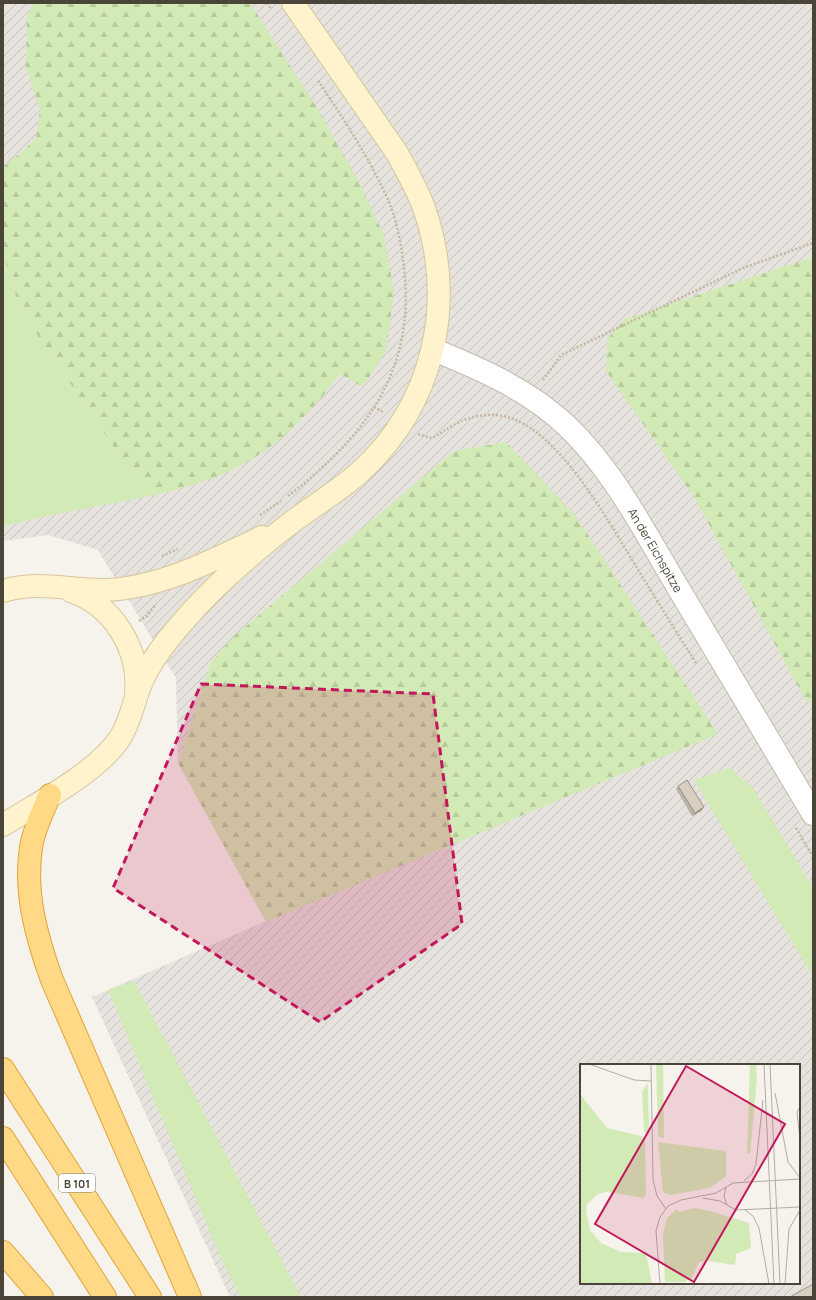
<svg xmlns="http://www.w3.org/2000/svg" width="816" height="1300" font-family="Manrope,sans-serif">
<style>
.industrial{fill:url(#industrial-furrows);fill-rule:evenodd}
.grass{fill:#d2eab5}
.forest{fill:url(#forest-firs)}
.lines{fill:none;stroke-linecap:round;stroke-linejoin:round}
.minor-casing{stroke:#c2bbae;stroke-width:24}
.secondary-casing{stroke:#d6c79b;stroke-width:24}
.trunk-casing{stroke:#e0a43c;stroke-width:24}
.path{stroke:#c4b79f;stroke-width:2.5;stroke-dasharray:2 2;stroke-linecap:butt}
.minor{stroke:#fff;stroke-width:22}
.secondary{stroke:#fff3cd;stroke-width:22}
.trunk{stroke:#ffd985;stroke-width:22}
.wall{fill:#bab2a6}
.shaded-wall{fill:#979187}
.building{fill:#d8cfc1;stroke:#979187}
.marked{fill:#c2185b;fill-opacity:0.2;stroke:#c2185b;stroke-width:3;stroke-dasharray:8 5;stroke-linejoin:round}
.labels{text-anchor:middle;dominant-baseline:central;stroke-width:4;stroke-linejoin:round;paint-order:stroke}
.shield{fill:#fff;stroke:#817c74;stroke-width:1}
.shield-label{font-size:11px;font-weight:bold;fill:#4b4439}
.street-label{font-size:12px;fill:#4b4439;stroke:#fff}
.inset-road{fill:none;stroke:#b2ada4;stroke-width:1}
.view{fill:#c2185b;fill-opacity:0.15;stroke:#c2185b;stroke-width:2}
.inset-edge{fill:none;stroke:#4b4439;stroke-width:2}
</style>
<defs>
<pattern id="industrial-furrows" width="10" height="10" patternUnits="userSpaceOnUse"><rect width="10" height="10" fill="#e6e2dd"/><path d="M-1 1l2-2M0 10L10 0M9 11l2-2" fill="none" stroke="#c7c3be"/></pattern>
<pattern id="forest-firs" width="22" height="20" patternUnits="userSpaceOnUse"><rect width="22" height="20" fill="#d2eab5"/><path d="M5 1l3.5 6h-7zM16 11l3.5 6h-7z" fill="#b6ca9c"/></pattern>
</defs>
<rect width="100%" height="100%" fill="#f6f3ec"/>
<path class="industrial" d="M3,3H813V1297H230L92,997L266,921L178,763L176,678L98,550L48,535L3,541ZM581,1065H799V1283H581Z"/>
<path class="grass" d="M3,255L21,311L128,468L155,495L37,518L3,526Z
M730,768L753,788L813,888V977L694,780Z
M134,981L301,1297H241L223,1263L108,990Z"/>
<path class="forest" d="M34,3H250L319,111L360,184L384,235L394,293L386,351L363,387L340,374C310,414 273,453 225,473C203,483 179,489 155,495L128,468L21,311L3,255V166L22,152L36,138L40,110L26,68L27,15Z
M813,257V704L805,699L694,497L606,371L607,339L625,319Z
M506,442L575,515L718,734L266,922L178,763L211,662L233,637L454,451Z"/>
<g class="lines">
<defs>
<g id="minor">
<path id="s1" d="M434,350C481,369 529,390 567,426C614,471 644,531 677,586C722,662 767,738 813,814"/>
</g>
<path id="secondary" d="M3,591C40,580 69,591 106,590C161,588 213,560 262,537
M71,591C113,605 140,649 136,693
M3,825C38,803 98,772 120,738C132,719 134,697 144,677C153,658 167,640 181,624C214,585 255,550 296,519C317,504 339,490 359,473C434,405 457,303 424,208C417,189 407,171 397,153L293,3"/>
<path id="trunk" d="M50,795C43,810 36,825 32,842C23,889 36,936 52,980L190,1297
M3,1069L150,1297
M3,1138L105,1297
M3,1252L42,1297"/>
</defs>
<use href="#minor" class="minor-casing"/>
<use href="#secondary" class="secondary-casing"/>
<use href="#trunk" class="trunk-casing"/>
<path class="path" d="M267,3L271,9
M543,380L561,355L743,268L813,243
M374,407L383,412
M418,434L431,438C440,435 446,429 455,424C466,418 482,414 495,415C553,418 606,518 634,563C654,596 675,630 696,663
M288,496C365,437 416,370 404,269C402,249 398,226 391,207C373,163 343,118 317,79
M260,515L281,501
M162,556L178,549
M139,621L147,616L156,604
M796,828L813,857"/>
<use href="#minor" class="minor"/>
<use href="#secondary" class="secondary"/>
<use href="#trunk" class="trunk"/>
</g>
<path class="wall" d="M678,786L704,807L701,811L692,816L676,789Z"/>
<path class="shaded-wall" d="M704,807L701,811L692,816L695,813Z"/>
<path class="building" d="M687,780L704,807L695,813L678,786Z
M813,1284V1297H790Z"/>
<path class="marked" d="M201,684L433,694L462,924L320,1022L113,888Z"/>
<g class="labels">
<rect class="shield" x="59" y="1174" width="36" height="18" rx="3"/>
<g class="shield-label">
<text x="77" y="1183">B 101</text>
</g>
<g class="street-label">
<text stroke="none"><textPath href="#s1" startOffset="307">An der Eichspitze</textPath></text>
</g>
</g>
<g transform="translate(580 1064)">
<rect width="220" height="220" fill="#f6f3ec"/>
<path d="M76,0H83L84,74L79,73L78,69ZM170,0H176L177,15L170,90L167,89ZM68,19L69,70L64,68L62,27ZM130,147L169,159L171,184L156,190L155,201L129,197L133,178Z" fill="#d2eab5"/>
<path d="M0,30L27,64L61,72L65,76L66,130L64,134L27,128L18,130L7,140L6,147L10,166L21,179L41,188L66,189L72,220H0ZM78,78L146,87V112L130,124L90,131L83,128ZM114,144L130,147L133,178L129,197L119,198L112,214L104,218H85L83,170L87,154L97,145L99,148Z" fill="#d2eab5"/>
<path class="inset-road" d="M9,0L54,16L71,17M71,0L73,116L77,132L86,145M184,0L194,220M190,0L200,220M195,29L208,98L220,114M220,43L217,48L220,75M164,117L172,110L176,100L183,36M146,123L144,132L147,141M123,134L140,137L156,146L220,143M165,146L173,152L179,164L189,220M80,220L76,167L80,153L88,142L101,136L136,129L153,119L220,115M205,220L209,165L220,146"/>
<path class="view" d="M106,2L205,60L114,218L15,160Z"/>
<rect width="220" height="220" class="inset-edge"/>
</g>
<rect width="816" height="1300" fill="none" stroke="#4b4439" stroke-width="8"/>
</svg>
